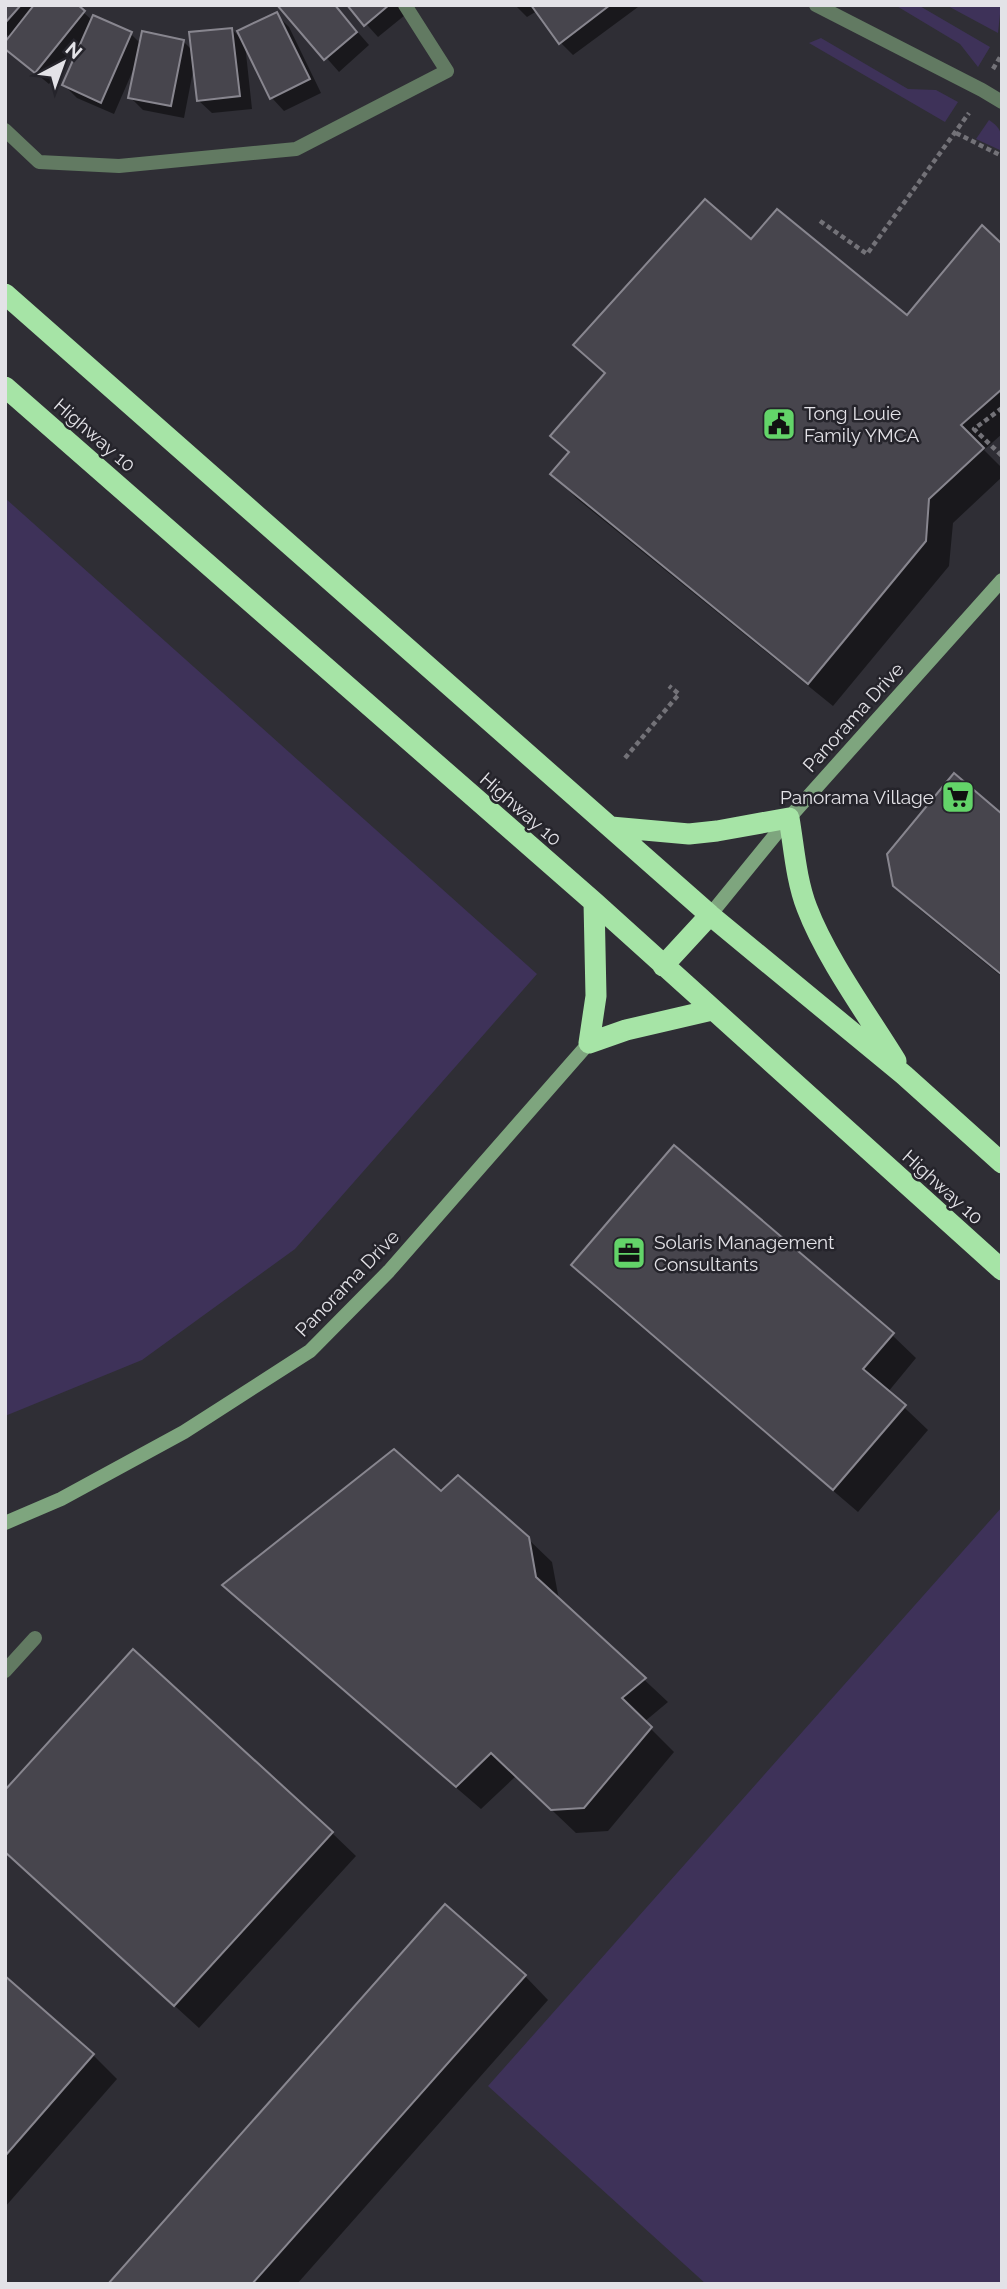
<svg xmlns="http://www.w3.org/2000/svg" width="1007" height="2289" font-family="Raleway,sans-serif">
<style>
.green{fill:#3e3259}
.shadow{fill:#0007}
.building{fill:#47454d;stroke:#88868f;stroke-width:2}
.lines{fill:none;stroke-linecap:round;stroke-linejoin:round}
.path{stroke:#737278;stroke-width:4.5;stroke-dasharray:5 3.5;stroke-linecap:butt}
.lane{stroke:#627a62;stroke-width:14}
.street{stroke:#627a62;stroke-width:14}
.secondary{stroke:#7ea57e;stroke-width:14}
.highway{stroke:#a6e4a6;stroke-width:21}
.labels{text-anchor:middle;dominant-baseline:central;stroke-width:5;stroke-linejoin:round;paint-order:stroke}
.poi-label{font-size:19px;fill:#e3e2e7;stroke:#25242b;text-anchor:start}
.street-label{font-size:19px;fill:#e3e2e7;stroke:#25242b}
</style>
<rect width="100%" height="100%" fill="#2f2e35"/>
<path class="green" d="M895,5H918L990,47L978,67L960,44Z
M946,5H1001L998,33Z
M821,38L908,89L936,90L958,102L945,122L809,43Z
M989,120C1003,129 1002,136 1002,151L976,139Z
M5,498L537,974L295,1249L142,1360L5,1416Z
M1002,1507V2284H706L488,2086Z"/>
<path class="shadow" d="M5,5H75L92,20L94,17L131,34L141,44L183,41L193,51L232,29L243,41L276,14L289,27L321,93L284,111L272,98L245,44L252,109L212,113L199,101L194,66L184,118L143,110L130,97L134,68L114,114L77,98L64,85L79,46L49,84L5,48L11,38L5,33Z
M280,5H334L369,45L339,72Z
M349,5H405L410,11L378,37Z
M515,5H637L638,7L573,55L561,43L537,11L527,17Z
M751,242L907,317L1002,247V434L984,450L1002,468V477L953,523L949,566L833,706L576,498L553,474L570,453L606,374L575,345Z
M1002,816V977L919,909L894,885Z
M573,1265L892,1335L916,1358L888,1392L928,1430L858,1512L597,1289Z
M441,1494L527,1538L552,1562L559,1600L668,1702L644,1722L674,1752L608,1831L576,1833L516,1776L481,1809L248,1609L225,1585Z
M332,1833L356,1856L199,2028L5,1851Z
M525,1976L548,2000L297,2284H110Z
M5,1978L93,2055L117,2079L5,2207Z"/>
<path class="building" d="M5,5H21L5,23Z
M34,5H78L85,11L35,73L5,49V42Z
M277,5H335L357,32L324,60Z
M347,5H389L364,26Z
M531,5H610L559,44Z
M277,12L310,79L270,99L237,31Z
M93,15L132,32L101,103L62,85Z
M232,28L240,96L197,101L189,32Z
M142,31L184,40L171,106L128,98Z
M705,199L751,239L777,209L907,315L982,225L1002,244V389L961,425L984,448L929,499L926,541L808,684L550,474L569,452L550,436L605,373L573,345Z
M954,773L1002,814V975L893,886L887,854Z
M674,1145L894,1333L863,1369L906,1405L833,1490L571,1265Z
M394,1449L441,1491L458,1475L529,1537L536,1577L646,1678L622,1698L652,1727L584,1808L551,1810L491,1753L456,1787L222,1585Z
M133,1649L333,1832L174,2006L5,1852V1790Z
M445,1904L526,1975L252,2284H108Z
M5,1976L94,2054L5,2156Z"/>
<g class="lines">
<path class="path" d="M993,69L1002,54
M956,133L1002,156
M820,221L867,254L969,113
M1002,408L974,429L1002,456
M625,758L679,694L669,686"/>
<path class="lane" d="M5,130L39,162L119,166L296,149L447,71L405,5
M5,1671L35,1638"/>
<path class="street" d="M816,5L982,90L1002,102"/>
<path class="secondary" d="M710,915L789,818L1002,580
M5,1523L61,1499L184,1432L310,1351L389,1271L589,1043"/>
<path class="highway" d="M5,294L710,915L904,1075L1002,1163
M5,387L594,902L1002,1270
M611,827L689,834L717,831L789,818C794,847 796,880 807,908C826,958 867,1014 896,1061
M594,902L596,996L589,1043L626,1030L712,1010
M663,966L710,915"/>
</g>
<defs>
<symbol id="civic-square" viewBox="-11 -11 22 22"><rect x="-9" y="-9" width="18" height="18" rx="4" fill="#63d469" stroke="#25242b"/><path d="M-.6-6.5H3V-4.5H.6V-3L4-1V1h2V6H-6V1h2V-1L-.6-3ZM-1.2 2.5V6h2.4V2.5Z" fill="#111"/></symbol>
<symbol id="supermarket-square" viewBox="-11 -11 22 22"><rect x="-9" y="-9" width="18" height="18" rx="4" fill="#63d469" stroke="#25242b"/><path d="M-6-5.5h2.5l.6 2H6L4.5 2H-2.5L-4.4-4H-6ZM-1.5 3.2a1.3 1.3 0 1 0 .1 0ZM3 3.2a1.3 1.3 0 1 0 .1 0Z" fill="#111"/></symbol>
<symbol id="office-square" viewBox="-11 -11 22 22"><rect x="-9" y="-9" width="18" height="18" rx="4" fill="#63d469" stroke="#25242b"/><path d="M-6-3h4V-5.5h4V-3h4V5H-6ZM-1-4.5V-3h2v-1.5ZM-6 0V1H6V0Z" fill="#111"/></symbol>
</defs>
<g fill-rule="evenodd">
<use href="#civic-square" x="760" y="405" width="38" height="38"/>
<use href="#supermarket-square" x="939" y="778" width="38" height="38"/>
<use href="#office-square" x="610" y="1234" width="38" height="38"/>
</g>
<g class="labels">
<g class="poi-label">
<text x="804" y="413">Tong Louie<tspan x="804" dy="22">Family YMCA</tspan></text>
<text x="934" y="797" text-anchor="end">Panorama Village</text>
<text x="654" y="1242">Solaris Management<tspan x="654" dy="22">Consultants</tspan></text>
</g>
<g class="street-label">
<text transform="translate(95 435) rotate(41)">Highway 10</text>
<text transform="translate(853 717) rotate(-48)">Panorama Drive</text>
<text transform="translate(521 809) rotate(41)">Highway 10</text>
<text transform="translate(943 1187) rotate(42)">Highway 10</text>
<text transform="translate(347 1283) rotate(-46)">Panorama Drive</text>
</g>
</g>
<rect width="1007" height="2289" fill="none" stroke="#e3e2e7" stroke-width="14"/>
<g transform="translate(63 63) rotate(41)" stroke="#25242b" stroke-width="5" paint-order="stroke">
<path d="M0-5L12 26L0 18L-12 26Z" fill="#e3e2e7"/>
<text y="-10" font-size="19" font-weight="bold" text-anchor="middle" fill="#e3e2e7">N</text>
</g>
</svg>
